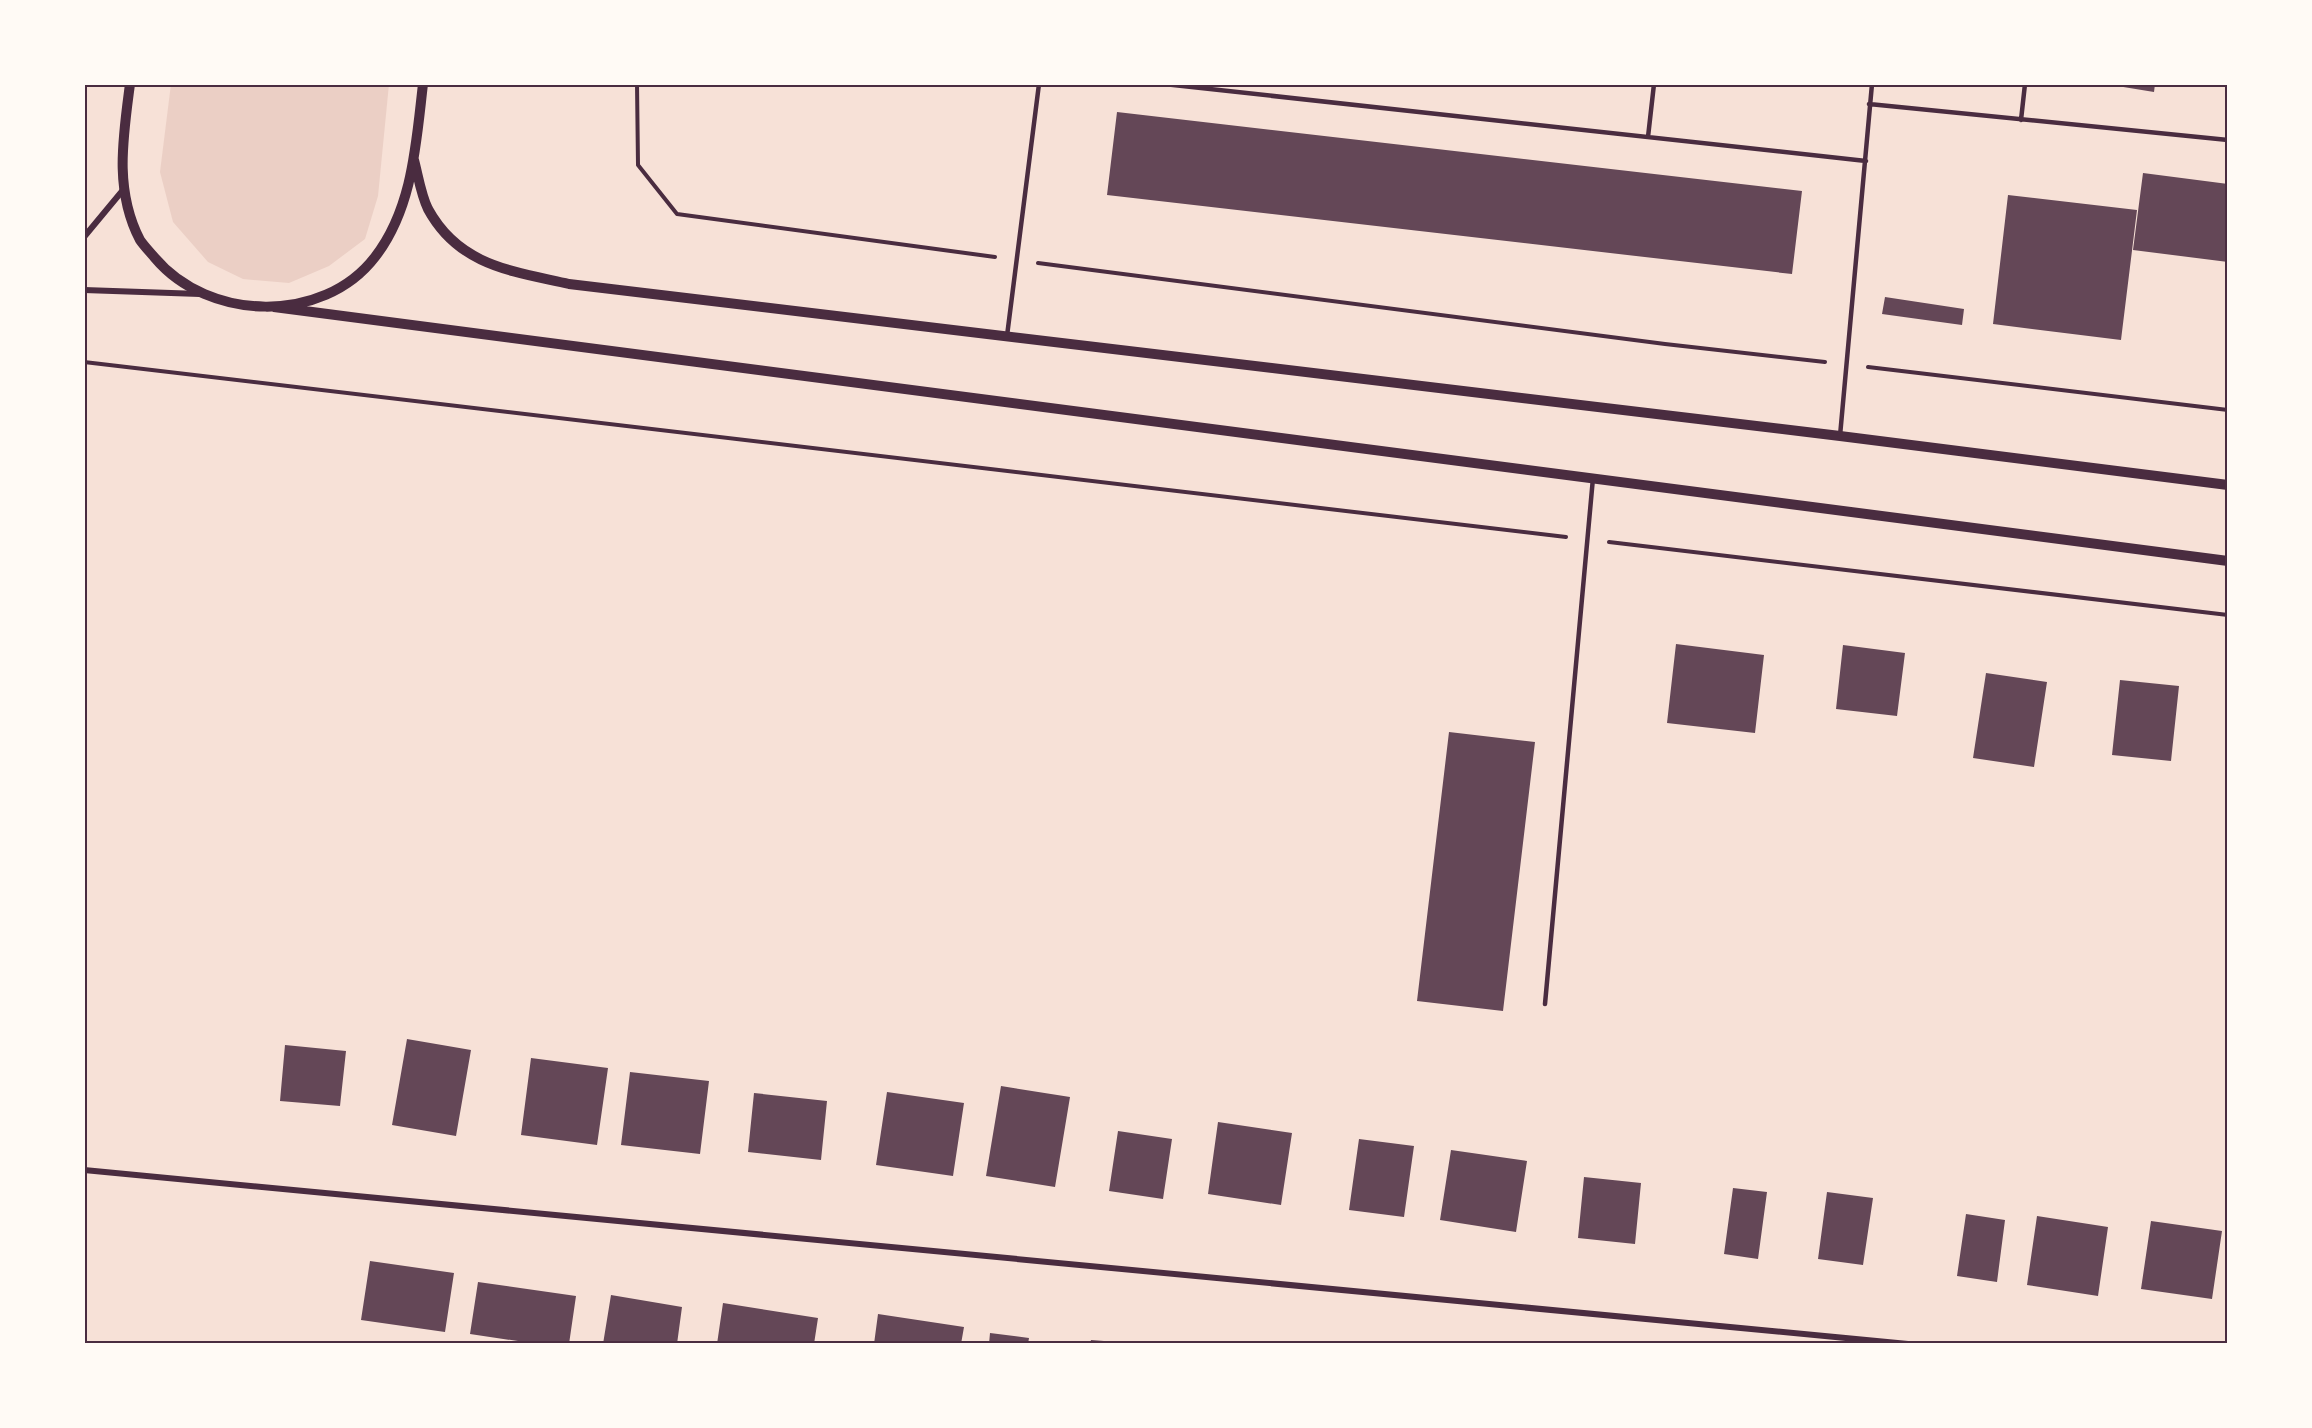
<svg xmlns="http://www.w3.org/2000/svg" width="2312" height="1428" font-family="'Roboto Serif',serif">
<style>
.green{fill:#ebcfc5}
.building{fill:#644757}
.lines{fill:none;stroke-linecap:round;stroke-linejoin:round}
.path{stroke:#4a2c40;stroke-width:4}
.service{stroke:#4a2c40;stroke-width:4.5}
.minor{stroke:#4a2c40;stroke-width:6}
.tertiary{stroke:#4a2c40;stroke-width:10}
.neatline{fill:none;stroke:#4a2c40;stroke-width:2}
</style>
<rect width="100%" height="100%" fill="#f7e1d7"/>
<path class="green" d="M171,84H389L378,196L365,239L329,266L289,283L243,279L208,262L173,222L160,172Z"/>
<path class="building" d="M2105,84H2155L2154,92Z
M1117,112L1802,191L1792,274L1107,195Z
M2143,173L2228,184V262L2133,250Z
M2008,195L2137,210L2121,340L1993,324Z
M1885,297L1964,309L1962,325L1882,314Z
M1676,644L1764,655L1755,733L1667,723Z
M1843,645L1905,653L1897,716L1836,709Z
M1986,673L2047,682L2034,767L1973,758Z
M2120,680L2179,686L2171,761L2112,755Z
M1449,732L1535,742L1503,1011L1417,1001Z
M407,1039L471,1050L456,1136L392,1125Z
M285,1045L346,1051L340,1106L280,1101Z
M531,1058L608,1068L597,1145L521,1135Z
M630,1072L709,1081L700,1154L621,1145Z
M1001,1086L1070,1097L1055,1187L986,1176Z
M887,1092L964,1103L953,1176L876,1165Z
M754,1093L827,1101L821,1160L748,1152Z
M1218,1122L1292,1133L1281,1205L1208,1194Z
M1118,1131L1172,1139L1163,1199L1109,1191Z
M1359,1139L1414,1146L1404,1217L1349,1210Z
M1451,1150L1527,1161L1516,1232L1440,1220Z
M1584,1177L1641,1183L1635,1244L1578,1238Z
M1733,1188L1767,1192L1758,1259L1724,1254Z
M1827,1192L1873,1198L1863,1265L1818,1259Z
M1966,1214L2005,1220L1997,1282L1957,1276Z
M2037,1216L2108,1227L2098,1296L2027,1285Z
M2151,1221L2222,1231L2212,1299L2141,1289Z
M370,1261L454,1273L445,1332L361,1320Z
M478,1282L576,1296L569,1344H538L470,1334Z
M611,1295L682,1307L677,1344H603Z
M723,1303L818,1318L814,1344H717Z
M878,1314L964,1327L961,1344H874Z
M990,1333L1029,1338L1028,1344H989Z
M1091,1340L1117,1342V1344H1090Z"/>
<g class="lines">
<path class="path" d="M637,84L638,165L677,214L995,257
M1038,263L1665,344L1825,362
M84,362L1566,537
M1868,367L2228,410
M1609,542L2228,615"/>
<path class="service" d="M1164,84L1866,161
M1869,104L2228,140
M2021,120L2025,84
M1648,137L1654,84
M1007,336L1039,84
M1840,436L1872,84
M1545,1004L1593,478"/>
<path class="minor" d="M84,237L123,190
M84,290L200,294
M84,1170L1908,1344"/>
<path class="tertiary" d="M130,84C123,138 114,190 140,240C144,246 150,252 155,258C208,321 323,325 375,257C413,208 416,143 423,84
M414,160C418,175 421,195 428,209C459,266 512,271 569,284L1840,436L2228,485
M274,307L2228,561"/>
</g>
<rect width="2312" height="1428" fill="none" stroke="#fffaf5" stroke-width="171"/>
<rect x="86" y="86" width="2140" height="1256" class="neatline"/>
</svg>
